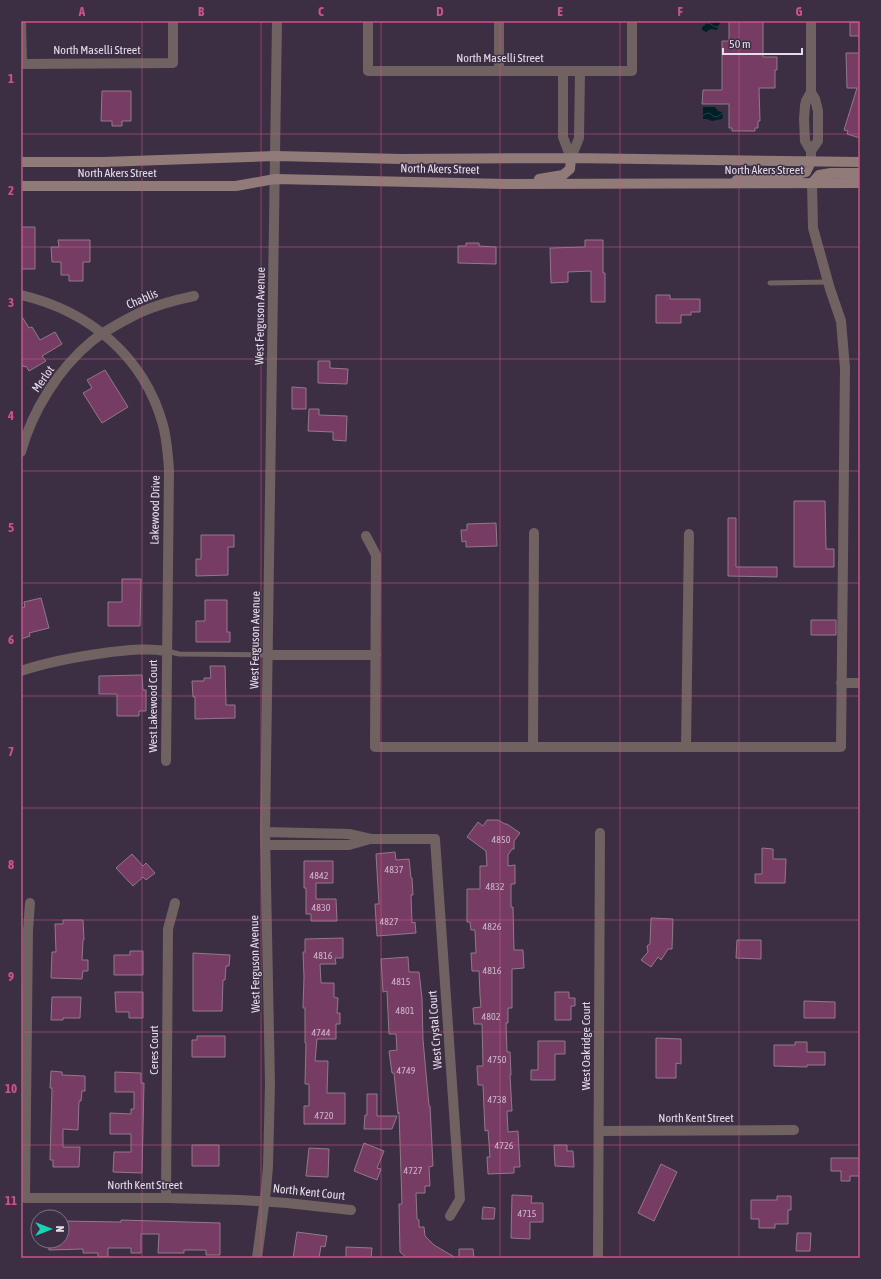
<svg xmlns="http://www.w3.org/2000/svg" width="881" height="1279" font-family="'Asap Condensed',sans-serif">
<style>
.water{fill:url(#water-waves)}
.building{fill:#773c64;stroke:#937889}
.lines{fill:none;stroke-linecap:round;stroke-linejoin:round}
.service{stroke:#706261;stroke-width:5}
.minor{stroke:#706261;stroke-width:10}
.tertiary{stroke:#706261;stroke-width:10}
.secondary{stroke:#917b79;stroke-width:10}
.grid{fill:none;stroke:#cc5386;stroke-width:1;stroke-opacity:0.55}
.labels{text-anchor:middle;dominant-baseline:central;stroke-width:3;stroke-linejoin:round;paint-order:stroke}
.number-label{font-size:10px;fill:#cab5c8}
.street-label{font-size:12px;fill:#e5ddea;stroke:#3c2f44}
.neatline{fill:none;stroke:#cc5386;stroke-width:1.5}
.grid-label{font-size:13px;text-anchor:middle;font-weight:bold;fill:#cc5386}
</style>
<defs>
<pattern id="water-waves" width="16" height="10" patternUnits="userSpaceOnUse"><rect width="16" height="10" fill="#001f26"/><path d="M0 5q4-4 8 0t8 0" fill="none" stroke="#253f46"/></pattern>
</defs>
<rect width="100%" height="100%" fill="#3c2f44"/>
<path class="water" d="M707,21L713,23L716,21L720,23L717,30L711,29L706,32L702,30V27Z
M703,107H715L718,111L722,112L723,116L722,119L712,121L707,119H703Z"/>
<path class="building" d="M729,21H763V57H777V70H775V88H759L760,121H758V128H755V131H732V128H729V104H702L703,90H722V41H729Z
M850,22H860V36H850Z
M846,53H860V138L847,134L848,131L844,130L857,88H847Z
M102,91H131V121H122V126H112V121H101Z
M21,227H35V269H21Z
M58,240H90V262H83V281H69V275H61V262H52L51,247H59Z
M585,240H603V273H605V302H591V271L568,272V282L551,283L550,248L585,247Z
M466,243H479V246L496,247V264L458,263V246H466Z
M656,295H670V299H700V312H691V315H681V323H656Z
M21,315L29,328L32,327L40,340L55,332L62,344L42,356L46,361L29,371L26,366L24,367L21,362Z
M318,361H330V368L348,369L347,384L318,383Z
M105,370L128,407L102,423L83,393L92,388L87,380Z
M292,387L306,388V409H292Z
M309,409H319V415L347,416L346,441L333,440V432L308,431Z
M794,501H825L826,549H834V567H794Z
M728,518H736V567H777V577L728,576Z
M496,523L497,546L466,547V541L462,542L461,530H467V524Z
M201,535H234V547H228V575L196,576V559H201Z
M122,579H141L140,626H108V602H122Z
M41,598L49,628L29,633L30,636L21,639V608L25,607L24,602Z
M205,600H227V632H230V642H196V621H205Z
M811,620H836V635H811Z
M210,666H225L226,705H235V718L195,719V697H193L192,681H204V678H211Z
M142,675L143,690H146V711H139V716H117V694H99V676Z
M487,820H498L505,824H507L520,833L514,841V849H512L508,855V866L515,865V884H511V907H513L514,950H523L524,968L512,969V1008H508V1023H506L507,1052H510L511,1075H510L512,1111H507L508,1132L518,1131L520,1167H514V1173L488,1174L487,1157H490L488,1130L485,1131L483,1085H478L477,1066H483L482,1024H474L473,1008L481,1007L480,995L479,971H472L471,953H476L475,930H471L470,922H467V889H480V866H487L486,851L467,837L478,822L483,826Z
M762,848L773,849V859H786L785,883H755V874H762Z
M395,852L396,860L409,859L411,878H412L413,895H411L412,923L415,922L416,933L377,936L375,904H379L376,854Z
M132,854L143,866L146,863L155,873L146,880L143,877L133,886L116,868Z
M304,861H333V883H316V899H336L337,921H311V914H306V888H304Z
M651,918L673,919L672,949H668L661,960L658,957L651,967L641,960L648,952L647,946L650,944Z
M63,920H83L84,940H83L82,960H88V971H83L82,979L51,978L52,952H56L55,924H63Z
M343,938V958H335L336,964H320L321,983H334V997L338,998L337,1013H340V1024H336V1039H317L315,1061H328L327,1093H345V1124H304V1106H309V1084H305L306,1043H305V1008H303L304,977L303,952H305V939Z
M737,940H761V959L736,958Z
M130,951H143V975H114V955H130Z
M193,953L230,955L229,966H226L225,980H223L222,1011H193Z
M408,957L409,972H419L422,998L423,1040L429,1106H430L433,1166L429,1167L430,1186H425V1193H416L417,1219L419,1220V1227H424L425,1236L434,1245L456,1258H407L400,1252L399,1204H402L399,1112L398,1114L394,1073H392L389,1051L397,1050L396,1034H389L387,991L383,992L381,959Z
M115,992H143V1018H129V1012H116Z
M555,992H569V998H575V1006H571V1020H555Z
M52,997H81L80,1018H63V1020H51Z
M804,1001L835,1002V1018H804Z
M197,1036H225V1057H192V1040H197Z
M656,1038L681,1039V1064L676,1063V1078H656Z
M538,1041H565V1054H555V1080H531V1070H538Z
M795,1042H807V1052H825V1065H807V1067L774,1066V1045H795Z
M51,1071L62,1072V1075L85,1076V1091H82L81,1101H79L78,1130L63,1129V1147H80L79,1167H53V1160H50L52,1088H50Z
M115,1072L141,1073V1083H144L142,1173L113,1172L114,1152H131V1134H110V1113L131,1114V1109H134V1092H115Z
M367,1094H377V1116H397L392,1129H364L365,1115H367Z
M364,1143L384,1151L377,1168L381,1169L377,1180L354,1171Z
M192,1145H219V1166H192Z
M554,1145H567V1151H573L574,1167L555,1166Z
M309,1148L329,1149L328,1177L306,1176Z
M831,1158H860V1176H850V1181H841V1171H831Z
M661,1164L677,1172L654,1221L638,1213Z
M512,1195L532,1196L531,1203H543V1222H530V1239L511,1238Z
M777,1196H791V1210H788V1224H775V1228H759V1219H751V1200H777Z
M483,1207L495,1208L494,1219H482Z
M121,1220L220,1223V1255H206V1250H184V1253H158L159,1234H141V1253H131V1248H108V1257H98V1253H83V1249L49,1250L48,1241H62V1221L121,1222Z
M297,1232L327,1236L325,1247L321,1246L319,1258H293Z
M797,1233H811L810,1251H796Z
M346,1247L372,1248L371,1258H346Z
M459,1249H473L474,1258H459Z"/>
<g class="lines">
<path class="service" d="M770,283L828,282
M167,651L179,654L268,655"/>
<path class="minor" d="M21,21L22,64
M368,21V71H632V21
M811,21V92L815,99L818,111V141L811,151V162
M21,64L173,63V21
M499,70V21
M563,71V137L571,158
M811,151L805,141L804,119L805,106L806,101L811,92
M571,158L579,138L580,71
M21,295C89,311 144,356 163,425C167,440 168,455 169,470L166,761
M21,452C32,411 59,368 92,341C106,330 123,321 139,313C156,305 175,300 194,296
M366,536L376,555L375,747H841L845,368L841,321L830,289L813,228L812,183
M268,655H376
M21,671C50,661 81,656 111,652C130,650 148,648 166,651
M841,683H860
M533,747L534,533
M686,747L689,534
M265,832L349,834L371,839H435L460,1199L450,1216
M266,845H349L370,839
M30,903L28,930L25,1198H166L241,1200L287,1203L351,1210
M599,1131L794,1130
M166,1198L168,929L175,903
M598,1258L600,833"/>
<path class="tertiary" d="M257,1258L266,1190L268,1166L270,1084L265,832L277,21"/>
<path class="secondary" d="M21,162H103L276,156L402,159L571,158L860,162
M539,179L563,175L570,169L571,158
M734,183L742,174H798L806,172L811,162
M812,183L819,175L831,173H860
M21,186H236L275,179L507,184L860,183"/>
</g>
<path class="grid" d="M142,21V1258M261,21V1258M381,21V1258M500,21V1258M620,21V1258M739,21V1258M21,134H860M21,247H860M21,359H860M21,471H860M21,583H860M21,696H860M21,808H860M21,920H860M21,1032H860M21,1145H860"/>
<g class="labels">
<g class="number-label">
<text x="501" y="839">4850</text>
<text x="394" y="869">4837</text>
<text x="319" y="875">4842</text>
<text x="495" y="886">4832</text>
<text x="321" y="907">4830</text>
<text x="389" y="921">4827</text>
<text x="492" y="926">4826</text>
<text x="323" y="955">4816</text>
<text x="492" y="970">4816</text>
<text x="401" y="981">4815</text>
<text x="405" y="1010">4801</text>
<text x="491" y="1016">4802</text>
<text x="321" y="1032">4744</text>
<text x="497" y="1059">4750</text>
<text x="406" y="1070">4749</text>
<text x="497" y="1099">4738</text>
<text x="324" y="1115">4720</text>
<text x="504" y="1145">4726</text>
<text x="413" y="1170">4727</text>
<text x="527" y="1213">4715</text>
</g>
<g class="street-label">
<text x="97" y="50">North Maselli Street</text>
<text x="500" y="58">North Maselli Street</text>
<text transform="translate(440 169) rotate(1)">North Akers Street</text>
<text x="764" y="170">North Akers Street</text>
<text x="117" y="173">North Akers Street</text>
<text transform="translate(142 299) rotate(-23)">Chablis</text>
<text transform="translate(260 316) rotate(-89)">West Ferguson Avenue</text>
<text transform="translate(43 379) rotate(-55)">Merlot</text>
<text transform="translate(155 510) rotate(-89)">Lakewood Drive</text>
<text transform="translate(255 640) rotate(-89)">West Ferguson Avenue</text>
<text transform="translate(153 706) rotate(-90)">West Lakewood Court</text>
<text transform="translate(255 964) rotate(-91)">West Ferguson Avenue</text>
<text transform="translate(435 1030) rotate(-94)">West Crystal Court</text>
<text transform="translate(586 1046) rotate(-90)">West Oakridge Court</text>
<text transform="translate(154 1050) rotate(-90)">Ceres Court</text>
<text x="696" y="1118">North Kent Street</text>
<text x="145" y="1185">North Kent Street</text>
<text transform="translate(309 1192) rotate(6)">North Kent Court</text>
</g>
</g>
<rect width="881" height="1279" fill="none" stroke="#3c2f44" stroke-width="44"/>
<g transform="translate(50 1229) rotate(90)"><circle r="19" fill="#3c2f44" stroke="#807586"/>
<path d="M0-3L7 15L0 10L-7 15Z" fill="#15d5b3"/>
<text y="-6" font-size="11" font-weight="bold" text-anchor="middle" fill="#e5ddea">N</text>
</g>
<path d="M723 48v6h79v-6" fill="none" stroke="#e5ddea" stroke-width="2"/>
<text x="729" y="48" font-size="12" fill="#e5ddea" stroke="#3c2f44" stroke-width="3" paint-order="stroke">50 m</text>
<rect x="22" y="22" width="837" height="1235" class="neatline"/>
<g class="grid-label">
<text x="82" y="16">A</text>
<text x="201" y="16">B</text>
<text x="321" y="16">C</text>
<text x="440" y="16">D</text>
<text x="560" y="16">E</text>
<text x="680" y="16">F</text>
<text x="799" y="16">G</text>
<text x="11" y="83">1</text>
<text x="11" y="195">2</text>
<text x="11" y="307">3</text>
<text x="11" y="420">4</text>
<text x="11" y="532">5</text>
<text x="11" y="644">6</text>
<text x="11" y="756">7</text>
<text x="11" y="869">8</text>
<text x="11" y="981">9</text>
<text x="11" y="1093">10</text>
<text x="11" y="1205">11</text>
</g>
</svg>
